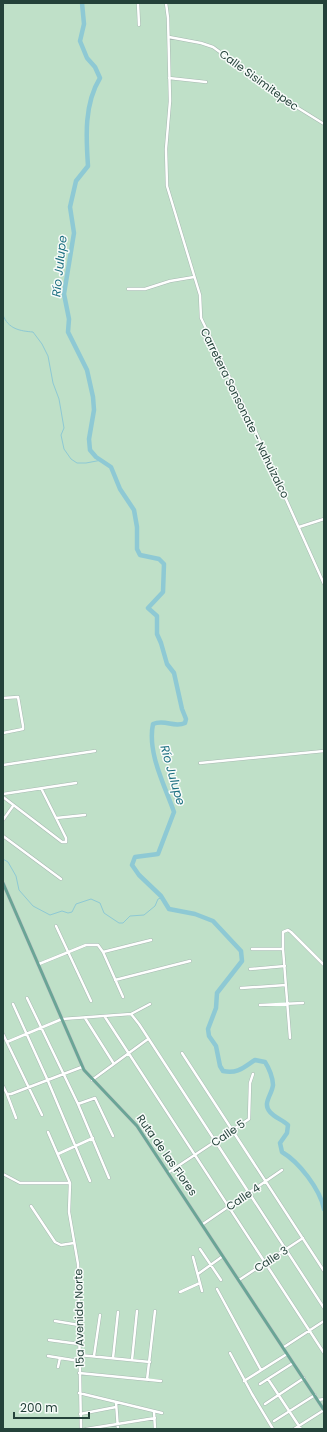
<svg xmlns="http://www.w3.org/2000/svg" width="327" height="1432" font-family="Poppins,sans-serif">
<style>
.green{fill:#bfe0c8}
.lines{fill:none;stroke-linecap:round;stroke-linejoin:round}
.stream{stroke:#8ec9d4;stroke-width:1}
.river{stroke:#8ec9d4;stroke-width:4.5}
.minor-casing{stroke:#a8b8b2;stroke-width:3.5}
.major-casing{stroke:#c2cac8;stroke-width:4}
.minor{stroke:#fff;stroke-width:2.5}
.major{stroke:#6aa596;stroke-width:3}
.labels{text-anchor:middle;dominant-baseline:central;stroke-width:3;stroke-linejoin:round;paint-order:stroke}
.street-label{font-size:11px;fill:#24423a;stroke:#f7fbf9}
.water-label{font-size:12px;font-style:italic;fill:#1c6f80;stroke:#f7fbf9}
</style>
<rect width="100%" height="100%" fill="#e6efeb"/>
<path class="green" d="M3,3H324V1429H3Z"/>
<g class="lines">
<path class="stream" d="M3,315C8,329 20,331 33,332L42,344L48,356L53,383L59,399L64,428L61,435L64,449L71,459L77,463H86L102,460
M3,859L8,862L16,876L19,890L33,906L50,915L62,911L68,913L72,912L76,904L91,899L100,903L104,913L119,923H123L130,916L144,915L155,906L158,899L161,898"/>
<path class="river" d="M82,3L84,24L80,41L87,58L95,67L100,78C84,104 86,137 88,166L76,181L70,207L74,233L64,294L69,319L68,332L87,370L93,397L94,410L89,439L90,450L96,457L111,467L120,489L134,510L137,527V549L140,555L159,559L164,564L163,592L148,608L157,616V634L161,643L167,664L174,673L182,709L186,719L185,723C174,728 165,719 153,724C147,753 165,786 174,812L158,854L135,857L132,865L139,875L161,896L169,909L195,914L213,921L241,951L242,961L217,993L216,1008L208,1029L209,1036L216,1046L220,1066L223,1071C238,1074 244,1067 255,1060L265,1062C269,1068 273,1078 273,1085C272,1095 262,1103 270,1112C275,1118 283,1120 288,1125L287,1133L280,1143L282,1152C299,1162 320,1189 324,1209"/>
<defs>
<path id="minor" d="M138,3L139,25
M166,3L168,18L170,101L166,149L167,186L200,295L201,318L255,430L324,584
M169,37L201,43L213,47L290,103L324,124
M169,78L206,82
M128,289H145L170,281L194,277
M299,527L324,519
M3,698L18,697L23,726V729L3,733
M200,763L324,751
M3,765L95,751
M3,794L76,783
M3,797L62,842H66V838L42,790
M56,818L85,815
M3,820L13,806
M3,836L61,879
M56,926L91,1001
M252,949H283
M103,952L151,940
M39,964L86,945H98L103,952L123,997
M250,969L285,966
M115,980L190,961
M241,988L286,985
M27,998L78,1104L109,1178
M13,1004L48,1081L90,1181
M260,1005L303,1003
M131,1014L150,1004
M105,1017L324,1353
M85,1018L114,1064
M3,1034L42,1115
M290,1038L283,949V932L288,930L291,932L324,965
M7,1042L62,1019L131,1014L139,1024L324,1308
M182,1053L324,1271
M92,1080L148,1039
M3,1086L7,1094H11L82,1067
M7,1094L16,1118
M78,1104L95,1098L113,1136
M48,1132L70,1183L69,1212L78,1264L81,1429
M58,1154L93,1138
M169,1172L249,1119L250,1083L253,1074
M3,1174L20,1183H70
M31,1206L55,1242L61,1245L74,1243
M203,1224L282,1170
M200,1249L221,1280
M193,1257L202,1291
M198,1274L223,1256
M239,1280L303,1238
M217,1289L261,1370
M180,1292L200,1283
M55,1321L79,1325
M49,1340L79,1344
M284,1347L324,1321
M230,1353L252,1394L273,1429
M79,1355L150,1362
M48,1356L79,1361
M94,1356L100,1315
M113,1358L118,1312
M132,1360L137,1311
M58,1367L60,1358
M79,1373L161,1381
M268,1379L301,1429
M147,1380L155,1311
M244,1381L287,1354
M260,1384L293,1363
M79,1393L162,1413
M318,1400L324,1399
M116,1402L118,1429
M265,1404L304,1378
M154,1411L155,1429
M80,1414L116,1407
M274,1421L315,1395
M86,1429L155,1418
M294,1429L324,1410"/>
<path id="major" d="M3,883L84,1070L137,1126L324,1410"/>
</defs>
<use href="#minor" class="minor-casing"/>
<use href="#major" class="major-casing"/>
<use href="#minor" class="minor"/>
<use href="#major" class="major"/>
</g>
<g class="labels">
<g class="street-label">
<text transform="translate(259 80) rotate(36)">Calle Sisimitepec</text>
<text transform="translate(245 413) rotate(64)">Carretera Sonsonate - Nahuizalco</text>
<text transform="translate(228 1133) rotate(-34)">Calle 5</text>
<text transform="translate(167 1155) rotate(55)">Ruta de las Flores</text>
<text transform="translate(243 1197) rotate(-34)">Calle 4</text>
<text transform="translate(271 1259) rotate(-33)">Calle 3</text>
<text transform="translate(79 1318) rotate(-91)">15a Avenida Norte</text>
</g>
<g class="water-label">
<text transform="translate(59 266) rotate(-84)">Río Julupe</text>
<text transform="translate(173 775) rotate(74)">Río Julupe</text>
</g>
</g>
<rect width="327" height="1432" fill="none" stroke="#24423a" stroke-width="8"/>
<path d="M14 1412v6h75v-6" fill="none" stroke="#24423a" stroke-width="2"/>
<text x="20" y="1412" font-size="12" fill="#24423a" stroke="#f7fbf9" stroke-width="3" paint-order="stroke">200 m</text>
</svg>
